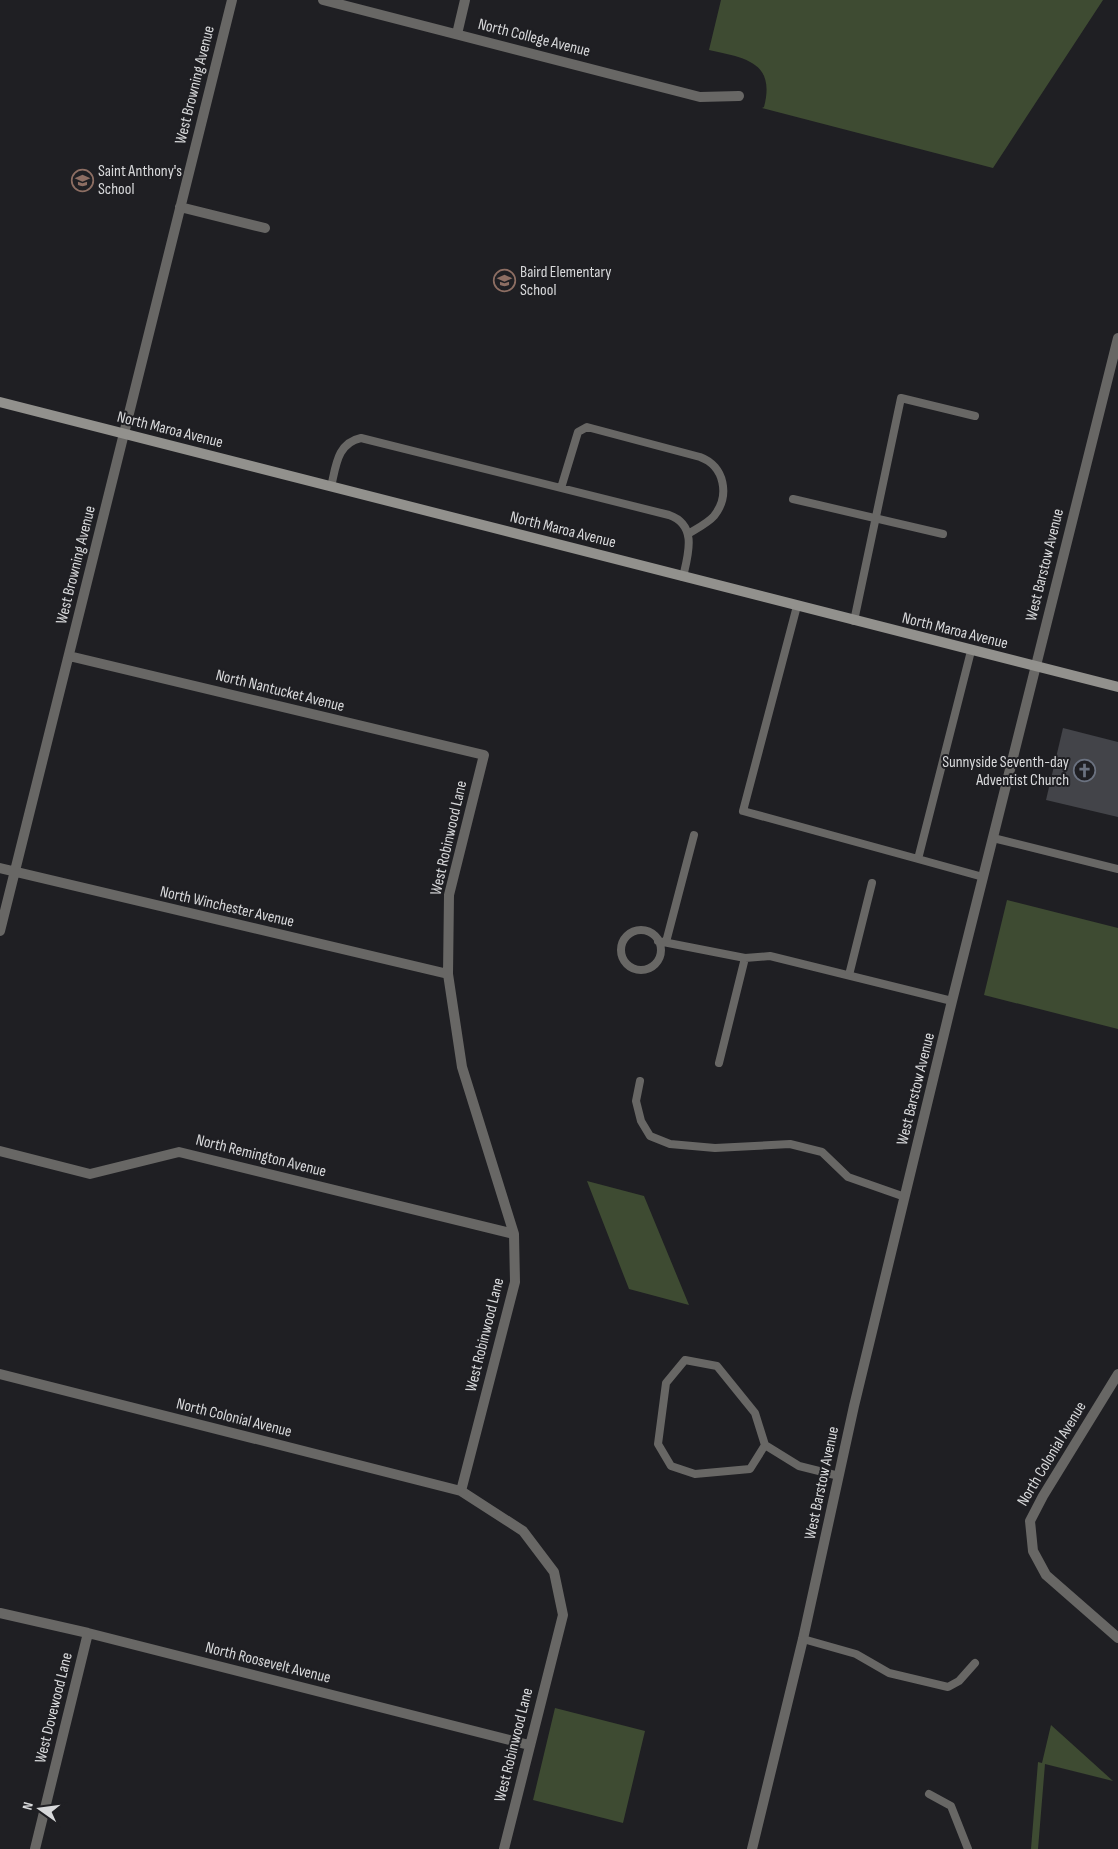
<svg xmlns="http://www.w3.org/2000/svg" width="1118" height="1849" font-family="'Sofia Sans Condensed',sans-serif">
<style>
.green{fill:#3e4b32}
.building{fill:#434449}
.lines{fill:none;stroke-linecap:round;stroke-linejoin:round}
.service{stroke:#686765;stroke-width:8}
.minor{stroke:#686765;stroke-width:10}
.tertiary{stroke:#686765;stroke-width:10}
.secondary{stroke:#92918d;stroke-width:10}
.labels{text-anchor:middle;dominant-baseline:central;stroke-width:4;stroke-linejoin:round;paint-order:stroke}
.street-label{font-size:16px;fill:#d8d9db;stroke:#1f1f23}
.poi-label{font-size:16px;fill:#d8d9db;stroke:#1f1f23;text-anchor:start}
</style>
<rect width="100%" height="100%" fill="#1f1f23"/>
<path class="green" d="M721,0H1103L993,168L762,108L764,107C776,61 744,58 709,50Z
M1007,900L1118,928V1029L984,995Z
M587,1181L644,1196L689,1305L629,1289Z
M555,1708L645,1731L623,1823L533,1800Z
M1051,1725L1113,1781L1045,1764L1038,1849H1031L1038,1762L1042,1763Z"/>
<path class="building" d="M1063,728L1118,742V817L1046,800Z"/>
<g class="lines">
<path class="service" d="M331,487C336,466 337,443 361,438L669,515C698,525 688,555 683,577
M561,488L578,432L587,427L700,457C725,466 730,496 714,516C708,523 696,529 688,534
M793,499L943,534
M797,606L743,811L918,859L971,651
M854,621L901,398L975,416
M993,838L1118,869
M918,859L983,877
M621 950a20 20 0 1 1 40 0a20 20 0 1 1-40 0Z
M658,941L745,958L770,956L952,1001
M666,942L694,835
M849,975L872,883
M719,1063L745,958
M640,1081L636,1101L641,1121L650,1136L670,1144L715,1148L790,1144L822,1152L848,1177L905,1197
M685,1360L717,1366L755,1413L765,1445L750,1469L695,1474L671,1466L658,1444L666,1383Z
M765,1445L799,1466L839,1476
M803,1639L856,1654L889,1673L948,1687L959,1681L975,1663
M929,1794L951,1806L968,1849"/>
<path class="minor" d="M323,0L700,97L739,96
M457,34L465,0
M180,207L265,228
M69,656L484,755L449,895L448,974L462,1067L514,1234L515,1282L461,1491
M0,868L448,974
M0,931L232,0
M0,1151L90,1174L179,1152L514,1234
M0,1374L461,1491L523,1531L554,1572L563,1615L504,1849
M1118,1374L1043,1496L1030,1521L1033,1551L1046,1575L1118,1638
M0,1613L88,1633L529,1745
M35,1849L88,1633"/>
<path class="tertiary" d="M752,1849L803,1639L854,1406L952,1001L1118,338"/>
<path class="secondary" d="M0,402L1118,687"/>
</g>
<defs>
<symbol id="school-ring" viewBox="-11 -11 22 22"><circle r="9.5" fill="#1f1f23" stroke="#8d6e63" stroke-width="1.5"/><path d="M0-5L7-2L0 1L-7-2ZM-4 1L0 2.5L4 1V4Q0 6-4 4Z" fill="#8d6e63"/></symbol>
<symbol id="church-ring" viewBox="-11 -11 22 22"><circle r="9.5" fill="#1f1f23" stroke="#6b7280" stroke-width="1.5"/><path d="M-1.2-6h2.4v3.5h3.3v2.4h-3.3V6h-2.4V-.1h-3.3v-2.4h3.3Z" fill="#6b7280"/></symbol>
</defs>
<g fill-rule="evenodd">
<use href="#school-ring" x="70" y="168" width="25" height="25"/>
<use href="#school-ring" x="492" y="268" width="25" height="25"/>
<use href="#church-ring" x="1072" y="758" width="25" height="25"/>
</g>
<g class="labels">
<g class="street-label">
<text transform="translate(534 38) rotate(14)">North College Avenue</text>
<text transform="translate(195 85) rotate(-76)">West Browning Avenue</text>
<text transform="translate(170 430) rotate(14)">North Maroa Avenue</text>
<text transform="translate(563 530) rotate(14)">North Maroa Avenue</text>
<text transform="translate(76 565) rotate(-76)">West Browning Avenue</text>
<text transform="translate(1045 565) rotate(-76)">West Barstow Avenue</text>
<text transform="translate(955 631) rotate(14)">North Maroa Avenue</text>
<text transform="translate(280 691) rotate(14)">North Nantucket Avenue</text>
<text transform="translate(449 838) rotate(-77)">West Robinwood Lane</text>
<text transform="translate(227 907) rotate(13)">North Winchester Avenue</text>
<text transform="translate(916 1089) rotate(-76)">West Barstow Avenue</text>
<text transform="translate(261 1156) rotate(14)">North Remington Avenue</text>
<text transform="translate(485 1335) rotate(-76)">West Robinwood Lane</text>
<text transform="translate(234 1418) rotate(14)">North Colonial Avenue</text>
<text transform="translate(1052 1454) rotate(-59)">North Colonial Avenue</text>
<text transform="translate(822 1483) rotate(-78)">West Barstow Avenue</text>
<text transform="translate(268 1663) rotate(14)">North Roosevelt Avenue</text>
<text transform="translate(54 1708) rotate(-76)">West Dovewood Lane</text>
<text transform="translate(514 1745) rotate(-76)">West Robinwood Lane</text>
</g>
<g class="poi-label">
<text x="98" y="171">Saint Anthony's<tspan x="98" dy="18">School</tspan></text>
<text x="520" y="272">Baird Elementary<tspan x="520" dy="18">School</tspan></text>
<text x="1069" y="762" text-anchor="end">Sunnyside Seventh-day<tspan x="1069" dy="18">Adventist Church</tspan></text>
</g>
</g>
<g transform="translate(40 1809) rotate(284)" stroke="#1f1f23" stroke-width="4" paint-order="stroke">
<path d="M0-4L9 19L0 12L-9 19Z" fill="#d8d9db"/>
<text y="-8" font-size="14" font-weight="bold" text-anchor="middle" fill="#d8d9db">N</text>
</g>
</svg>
